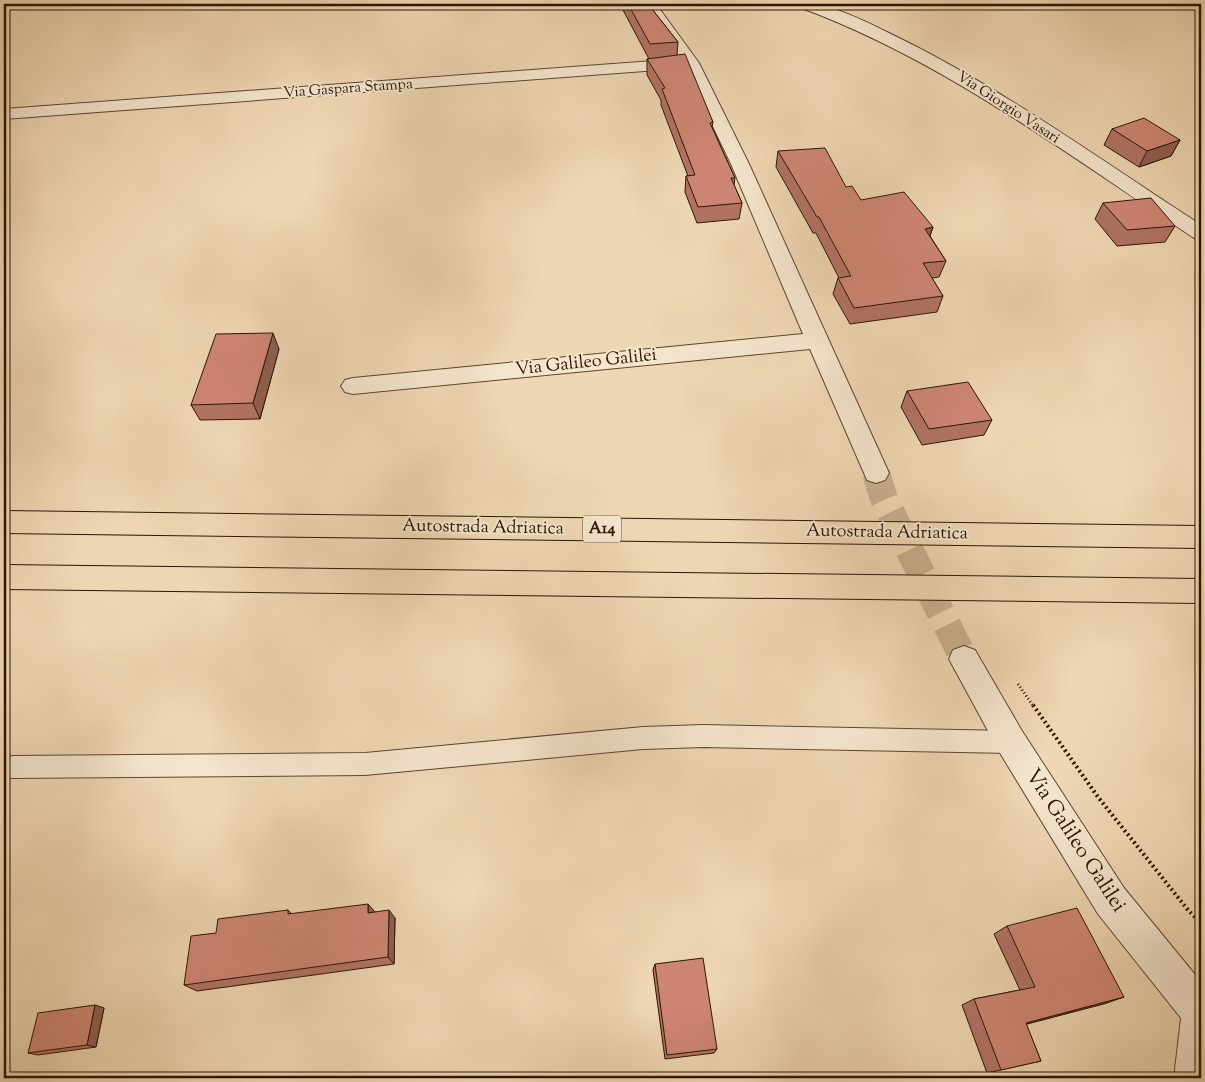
<svg xmlns="http://www.w3.org/2000/svg" width="1205" height="1082" font-family="'Sorts Mill Goudy',serif">
<style>
.lines{fill:none;stroke-linecap:round;stroke-linejoin:round}
.minor-tunnel{stroke:#c8b08f;stroke-width:28;stroke-dasharray:28 14;stroke-linecap:butt}
.service-casing{stroke:#5c462d;stroke-width:2}
.minor-casing{stroke:#5c462d;stroke-width:2}
.motorway-casing{stroke:#2b1600;stroke-width:2}
.path-far1{stroke:#2b1600;stroke-width:3;stroke-dasharray:1 2.5;stroke-linecap:butt}
.path{stroke:#2b1600;stroke-width:4;stroke-dasharray:2 3;stroke-linecap:butt}
.service{fill:#f5e5ce;fill-rule:evenodd}
.minor{fill:#f5e5ce;fill-rule:evenodd}
.motorway{fill:#efd7b3;fill-rule:evenodd}
.wall{fill:#b17364;stroke:#2b1600}
.shaded-wall{fill:#905e51;stroke:#2b1600}
.building{fill:#ce8674;stroke:#2b1600}
.labels{text-anchor:middle;dominant-baseline:central;stroke-width:4;stroke-linejoin:round;paint-order:stroke}
.far-street-label{font-size:15px;fill:#2b1600;stroke:#f5e5ce}
.shield{fill:#f5e5ce;stroke:#68543e;stroke-width:1}
.shield-label{font-size:16px;font-weight:bold;fill:#2b1600}
.street-label{font-size:18px;fill:#2b1600;stroke:#f5e5ce}
.near-street-label{font-size:21px;fill:#2b1600;stroke:#f5e5ce}
</style>
<rect width="100%" height="100%" fill="#efd7b3"/>
<filter id="stains"><feTurbulence type="fractalNoise" baseFrequency=".004" numOctaves="4"/><feColorMatrix values="0 0 0 0 .2 0 0 0 0 .09 0 0 0 0 .02 0 0 0 .5 -.17"/></filter>
<radialGradient id="worn" r=".72"><stop offset=".6" stop-color="#630" stop-opacity="0"/><stop offset="1" stop-color="#630" stop-opacity=".3"/></radialGradient>
<g class="lines">
<path class="minor-tunnel" d="M876,473L884,499L964,659"/>
<defs>
<path id="service" d="M703,725L1011,731L1019,734L1023,742L1019,750L1011,753L703,747L643,749L365,775L12,778L4,775V759L12,756L365,753L643,727Z"/>
<path id="minor" d="M640,4H656L699,63L749,164L889,473L885,480L876,483L867,480L810,349L353,394L345,392L341,386L345,380L353,378L803,334L731,164L685,68L4,119V109L680,59Z
M796,4C828,2 860,19 889,33C999,86 1099,159 1201,225V240L1194,238C1067,154 943,60 799,7Z
M964,646L975,650L1022,731L1124,888L1201,982V1078H1174L1181,1018L1098,914L1000,753L949,659L953,650Z"/>
<path id="motorway" d="M4,511L1201,526V548L4,533Z
M4,565L1201,579V603L4,589Z"/>
</defs>
<use href="#service" class="service-casing"/>
<use href="#minor" class="minor-casing"/>
<use href="#motorway" class="motorway-casing"/>
<path class="path-far1" d="M1018,684L1034,707"/>
<path class="path" d="M1033,705L1098,797L1188,910L1201,923"/>
<use href="#service" class="service"/>
<use href="#minor" class="minor"/>
<use href="#motorway" class="motorway"/>
</g>
<path class="wall" d="M623,4H648L678,42L677,55L713,122L712,127L735,178L734,185L742,203L739,219L697,223L685,192L686,176H688L661,105V100L647,75V59H649L623,10Z
M1112,129L1180,140L1171,156L1139,167L1104,145Z
M778,151L846,187L861,200L933,227L930,236L946,261L939,277L932,278L943,296L937,312L850,324L833,294L838,278H839L816,233H813L776,167Z
M1103,203L1175,226L1165,242L1117,246L1095,219Z
M279,349L260,419L200,420L191,405Z
M907,391L992,420L984,435L922,445L901,407Z
M288,910L292,914L375,912L395,918L394,964L197,991L184,985L216,933Z
M1007,926L1107,1003L1026,1024L1041,1061L987,1073L962,1005L974,999L1020,990L994,934Z
M655,964L717,1049L714,1053L665,1059L653,970Z
M104,1008L96,1047L38,1055L28,1053Z"/>
<path class="shaded-wall" d="M1180,140L1171,156L1139,167L1147,151Z
M933,227L927,244L925,229Z
M273,333L279,349L260,419L253,403Z
M368,904L375,912L368,913Z
M389,910L395,918L394,964L388,957Z
M1124,997L1107,1003L1012,1028L1026,1023Z
M95,1005L104,1008L96,1047L87,1045Z
M170,1075L183,1078H169Z"/>
<path class="building" d="M628,4H648L678,42L650,44Z
M685,54L713,122L710,123L735,178H731L742,203L698,207L686,176L695,175L662,89L665,88L647,59Z
M1144,118L1180,140L1147,151L1112,129Z
M825,148L846,187L852,186L861,200L904,192L933,227L925,229L946,261L923,263L943,296L854,308L838,278L851,276L819,217H817L778,151Z
M1151,198L1175,226L1127,230L1103,203Z
M273,333L253,403L191,405L216,334Z
M968,382L992,420L929,429L907,391Z
M368,904V913L389,910L388,957L184,985L191,936L216,933L218,919L288,910V914Z
M1077,908L1124,997L1026,1023L1041,1061L1001,1070L974,999L1035,987L1007,926Z
M703,958L717,1049L667,1055L655,964Z
M95,1005L87,1045L28,1053L38,1013Z
M673,1073L674,1078H640Z
M170,1075L169,1078H149Z"/>
<g class="labels">
<g class="far-street-label">
<text transform="translate(348 89) rotate(-4)">Via Gaspara Stampa</text>
<text transform="translate(1008 108) rotate(33)">Via Giorgio Vasari</text>
</g>
<rect class="shield" x="583" y="515.5" width="38" height="27" rx="4"/>
<g class="shield-label">
<text x="602" y="529">A14</text>
</g>
<g class="street-label">
<text transform="translate(586 363) rotate(-6)">Via Galileo Galilei</text>
<text transform="translate(483 528) rotate(1)">Autostrada Adriatica</text>
<text transform="translate(887 533) rotate(1)">Autostrada Adriatica</text>
</g>
<g class="near-street-label">
<text transform="translate(1075 841) rotate(57)">Via Galileo Galilei</text>
</g>
</g>
<rect width="1205" height="1082" fill="none" stroke="#efd7b3" stroke-width="20"/>
<rect x="5" y="5" width="1195" height="1072" fill="none" stroke="#2b1600" stroke-width="2.5"/>
<rect x="10" y="10" width="1185" height="1062" fill="none" stroke="#2b1600"/>
<rect width="100%" height="100%" filter="url(#stains)"/>
<rect width="100%" height="100%" fill="url(#worn)"/>
</svg>
